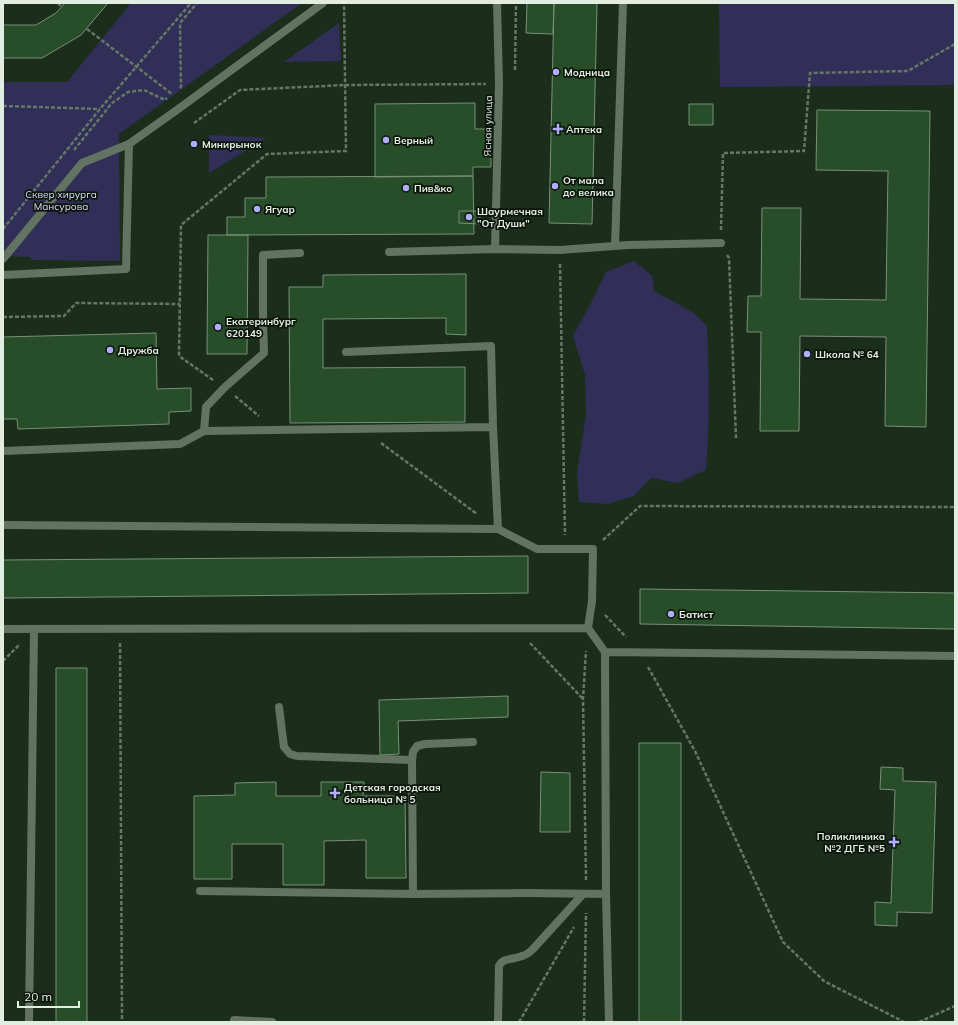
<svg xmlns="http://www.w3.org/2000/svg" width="958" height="1025" font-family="Mulish,sans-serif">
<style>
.green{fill:#312f58}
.building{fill:#274d29;stroke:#799079}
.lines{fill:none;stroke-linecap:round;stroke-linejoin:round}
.path{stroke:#667667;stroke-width:2.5;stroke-dasharray:4 2;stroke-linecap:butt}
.lane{stroke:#627362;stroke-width:8}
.street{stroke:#627362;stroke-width:8}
.poi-dot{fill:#afaefa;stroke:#0c140c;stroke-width:1.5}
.labels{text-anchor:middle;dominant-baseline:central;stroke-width:3.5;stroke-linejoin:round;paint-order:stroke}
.poi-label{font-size:10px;font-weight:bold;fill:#e1ede1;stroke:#0c140c;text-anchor:start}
.street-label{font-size:10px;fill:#e1ede1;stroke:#0c140c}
.park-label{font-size:10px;fill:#dbdcfb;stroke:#0c140c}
</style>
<rect width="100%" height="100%" fill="#1b2e1c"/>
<path class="green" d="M131,3H302L119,134L120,261L31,260L30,257L3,256V82H67Z
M719,3H955V85L720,87Z
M339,23L341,61L284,62Z
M209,135L266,138L209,173Z
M634,261L652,276L654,291L694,313L707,326C709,374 710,422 706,470L678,483L651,478L634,496L608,504L579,502L577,473L586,414L585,375L573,336L591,303L606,272Z"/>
<path class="building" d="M65,3H108L81,35L42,58H3V25H36L56,13Z
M527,3H554L553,34L526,33Z
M554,3H597L592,224L549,223Z
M475,103V129H491V167H473V176L375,177V104Z
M689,104H713V125H689Z
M817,110L930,111L926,427L885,426L886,337L800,336L799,431H760L761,332H747L748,296H761L762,208H801L800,299L886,300L888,171L816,170Z
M473,176L474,234L227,235V217H245V198H266V177Z
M459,211H480V224L459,223Z
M208,235H248L247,354H207Z
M466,274V335L446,334V318L323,319V368L465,367V422L290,423L289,287H323V275Z
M156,333L157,389L191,388V411L169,412V424L18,429L17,419H3V337Z
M528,556V593L3,598V560Z
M640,589L955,593V629L640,624Z
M56,668H87V1022H56Z
M508,696V717L398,721L399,754L380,755L379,700Z
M639,743H681V1022H639Z
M881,767L903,768V781L936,782L932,913L897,912V926L875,925V902L891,903L895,790L880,789Z
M541,772L570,773V832H540Z
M276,782V796H321V782H364L363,796H405L406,878H366V840L324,841V885H283V844H232V879H194V796L235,795V783Z"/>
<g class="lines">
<path class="path" d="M58,3L62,7
M87,29L172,94
M515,70L516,3
M180,88L181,87L180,23L197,3
M3,106L100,109
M194,123L240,90L345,85L486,84
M74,150L112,103L128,92L144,90L165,100L167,98
M3,229L100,109L191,3
M721,230L723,153L804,151L810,73L908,71L955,44
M727,255L729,258L736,438
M560,264L565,535
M3,317L64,316L76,303L180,304
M213,380L179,356L181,225L267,154L346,151L344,3
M235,396L259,416
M381,443L477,514
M603,540L640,506L955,507
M605,615L626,637
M120,643L122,1022
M530,643L583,699
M3,661L20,644
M648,667L695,751L783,942L824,981L904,1022
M586,880L583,699L586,651
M519,1022L574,927
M584,1022L586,913
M919,1022L955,1006"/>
<path class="lane" d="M615,246L623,3
M389,252L495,249L560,250L628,245L721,243
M3,259L82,163L129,144L181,107L323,3
M3,275L126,269L129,144
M346,352L491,346L493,427
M204,431L206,407L225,387L264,353L263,322V255L300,253
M3,451L180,444L204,431L493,427L498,529L3,525
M588,628L605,652
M3,629L588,628L592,601L593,549H537L498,529
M279,707L284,747L290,754L297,756L412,760L413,752L417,746L425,744L473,742
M412,760L413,894
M200,891L413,894L526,893L606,894
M234,1020L272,1022
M29,1022L34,629
M498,1022L499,966C503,957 514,960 522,956C527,955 530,952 533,949L583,894
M609,1022L606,894L605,652L955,656"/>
<path class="street" d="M495,249L499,84L497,3"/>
</g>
<g class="poi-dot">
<circle cx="556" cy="72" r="4"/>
<path d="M556 123h4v4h4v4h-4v4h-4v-4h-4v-4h4z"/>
<circle cx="386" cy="140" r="4"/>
<circle cx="194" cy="144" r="4"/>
<circle cx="555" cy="186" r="4"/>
<circle cx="406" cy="188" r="4"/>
<circle cx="257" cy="209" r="4"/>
<circle cx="469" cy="217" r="4"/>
<circle cx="218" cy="327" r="4"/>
<circle cx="110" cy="350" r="4"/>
<circle cx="807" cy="354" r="4"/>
<circle cx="671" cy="614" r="4"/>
<path d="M333 787h4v4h4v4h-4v4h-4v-4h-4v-4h4z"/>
<path d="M892 836h4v4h4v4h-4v4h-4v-4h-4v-4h4z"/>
</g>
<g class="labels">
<g class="poi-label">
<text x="564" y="72">Модница</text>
<text x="566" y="129">Аптека</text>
<text x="394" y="140">Верный</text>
<text x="202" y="144">Минирынок</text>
<text x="563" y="180">От мала<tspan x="563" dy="12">до велика</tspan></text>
<text x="414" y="188">Пив&amp;ко</text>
<text x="265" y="209">Ягуар</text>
<text x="477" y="211">Шаурмечная<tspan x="477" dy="12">"От Души"</tspan></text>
<text x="226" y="321">Екатеринбург<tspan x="226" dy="12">620149</tspan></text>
<text x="118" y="350">Дружба</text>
<text x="815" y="354">Школа № 64</text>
<text x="679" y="614">Батист</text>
<text x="344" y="787">Детская городская<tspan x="344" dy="12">больница № 5</tspan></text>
<text x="885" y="836" text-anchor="end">Поликлиника<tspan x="885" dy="12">№2 ДГБ №5</tspan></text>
</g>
<g class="street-label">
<text transform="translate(488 126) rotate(-89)">Ясная улица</text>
</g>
<g class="park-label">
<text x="61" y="194">Сквер хирурга<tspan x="61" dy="12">Мансурова</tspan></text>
</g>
</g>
<rect width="958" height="1025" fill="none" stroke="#e1ede1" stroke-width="8"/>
<path d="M18 1001v6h61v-6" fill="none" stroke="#e1ede1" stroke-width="2"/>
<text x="24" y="1001" font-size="12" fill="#e1ede1" stroke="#0c140c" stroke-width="3" paint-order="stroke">20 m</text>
</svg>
